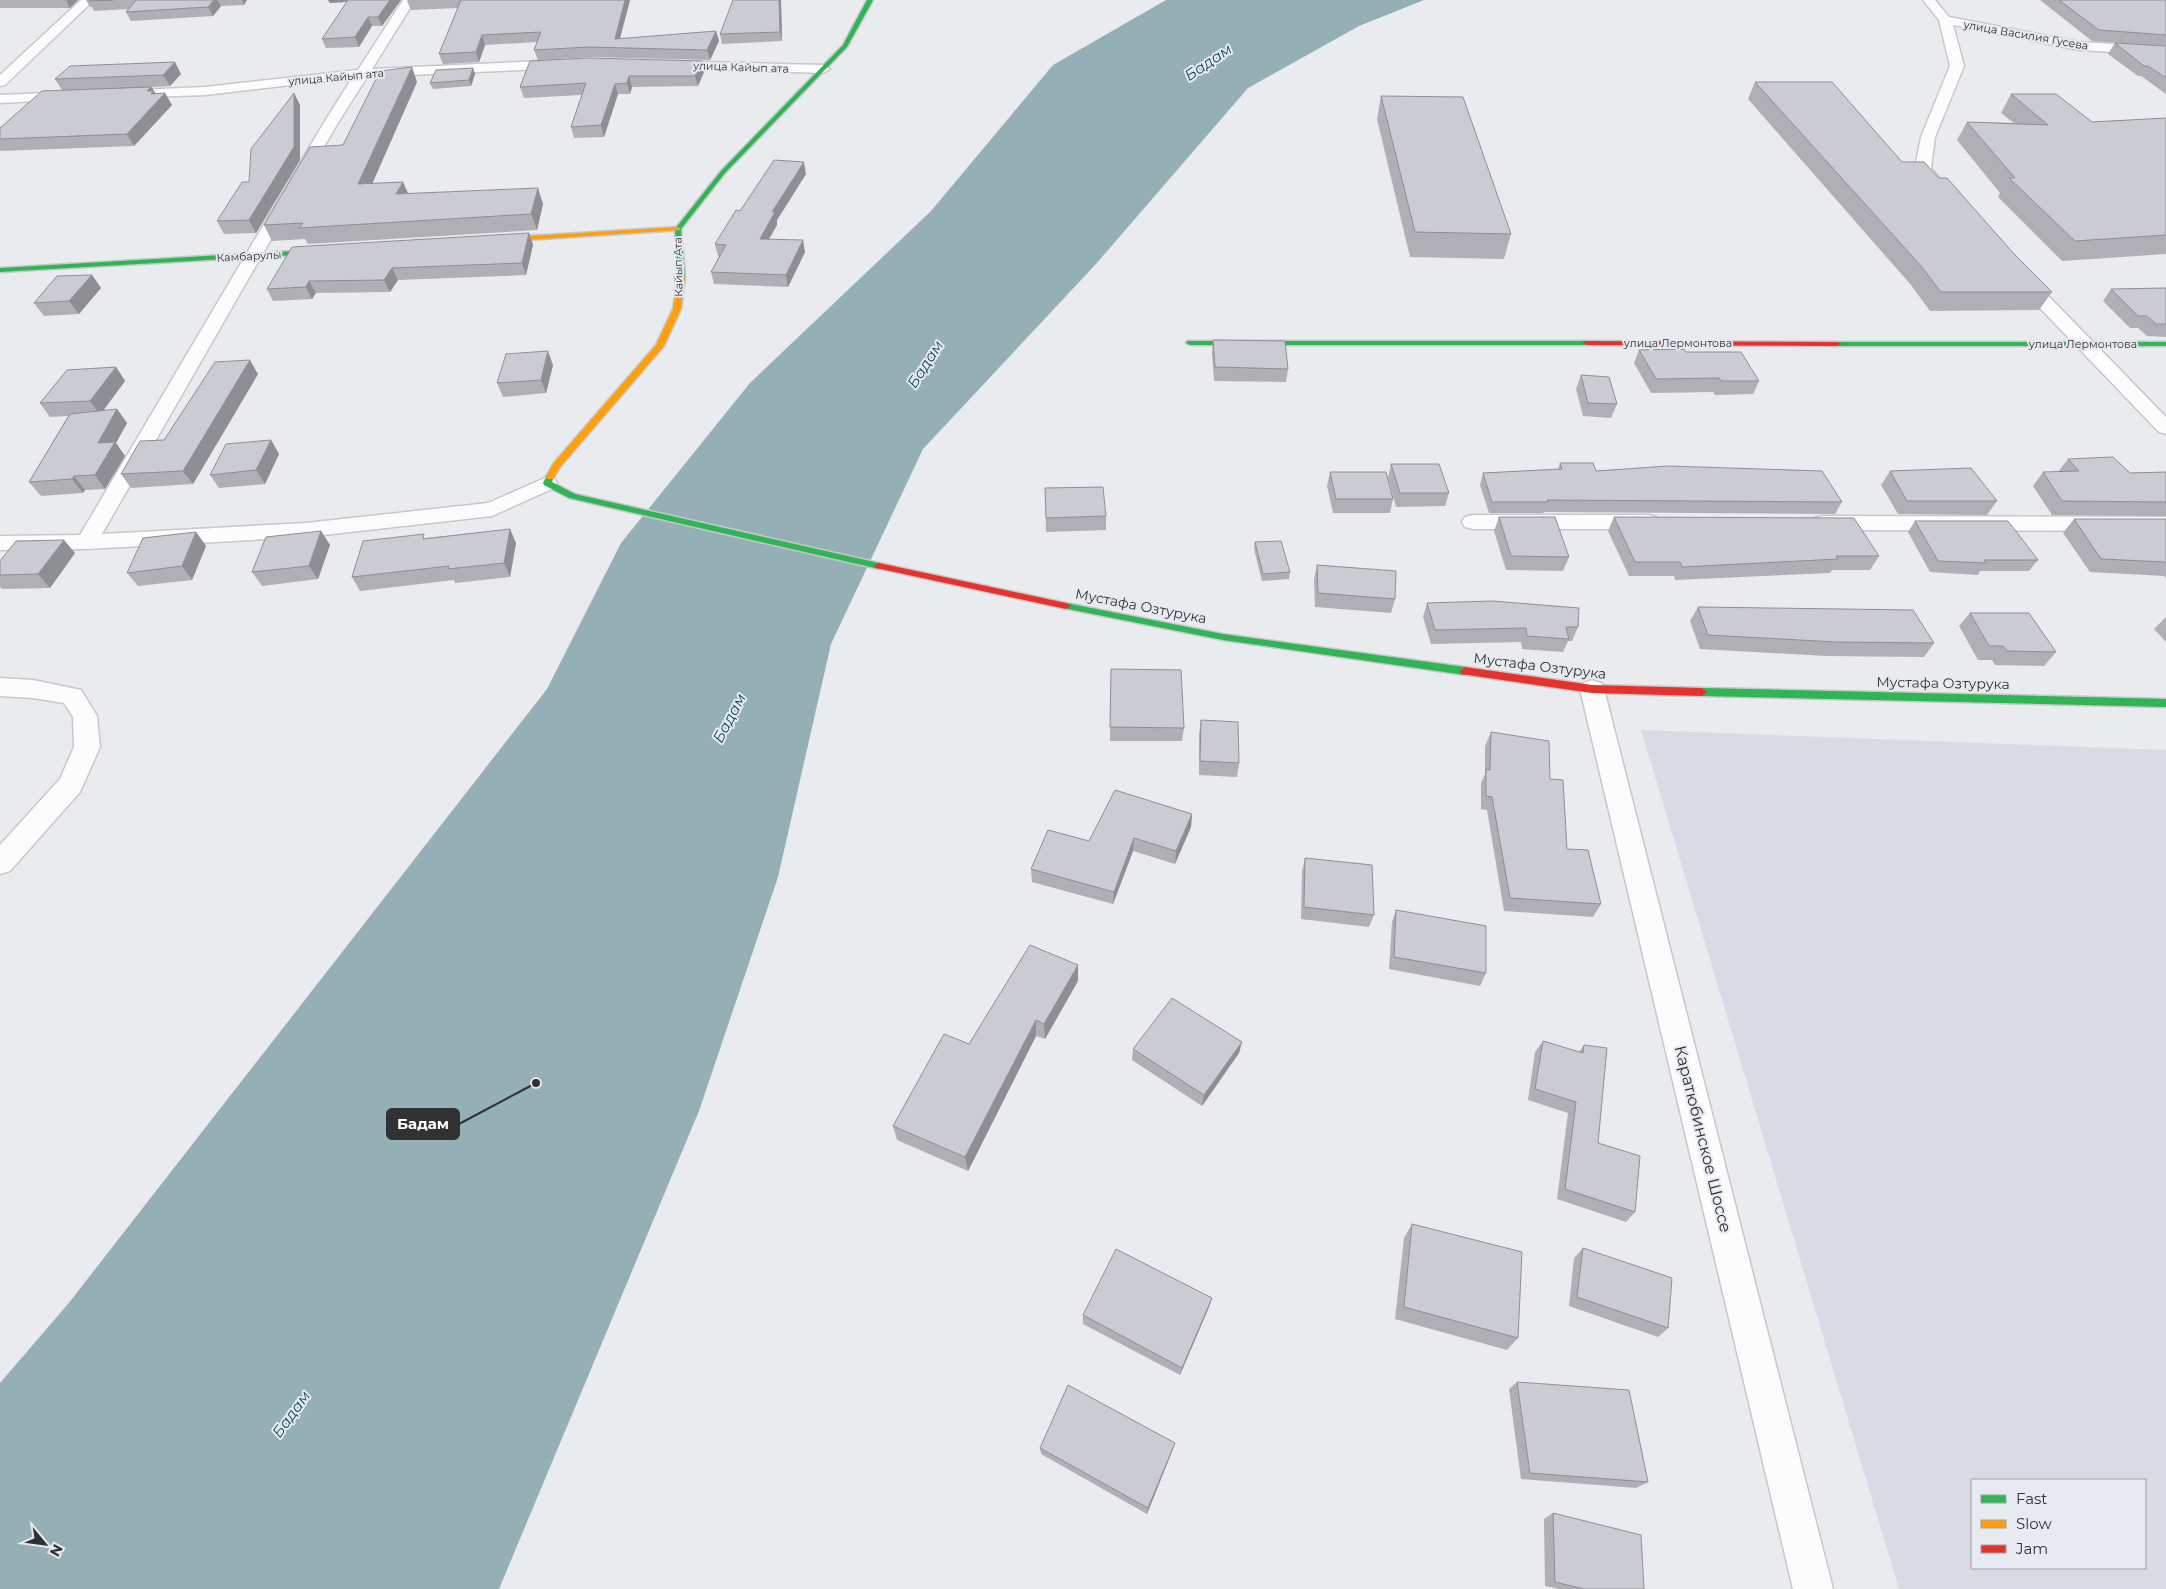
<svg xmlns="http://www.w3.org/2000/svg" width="2166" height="1589" font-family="Montserrat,sans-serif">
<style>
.built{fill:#d8dbe4;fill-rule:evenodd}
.water{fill:#95afb7}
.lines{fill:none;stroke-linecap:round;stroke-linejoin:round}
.street-casing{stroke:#c7c8ca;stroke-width:3}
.fast-casing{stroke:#c7c8ca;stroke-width:3}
.slow-casing{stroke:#c7c8ca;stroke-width:3}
.jam-casing{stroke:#c7c8ca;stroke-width:3}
.street{fill:#fcfcfd;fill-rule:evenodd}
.fast{fill:#30b455;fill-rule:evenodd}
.slow{fill:#ff9f0a;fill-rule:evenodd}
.jam{fill:#e5322d;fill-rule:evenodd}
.wall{fill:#afafb5}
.shaded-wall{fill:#8e8f94}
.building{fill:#cbccd3;stroke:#8e8f94}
.labels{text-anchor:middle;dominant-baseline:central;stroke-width:4;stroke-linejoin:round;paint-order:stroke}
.far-street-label{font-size:11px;fill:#303133;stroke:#e8eaf1}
.street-label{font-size:14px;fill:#303133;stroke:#e8eaf1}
.water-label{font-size:15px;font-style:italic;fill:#154956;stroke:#e8eaf1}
.near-street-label{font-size:16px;fill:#303133;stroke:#e8eaf1}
.leader{fill:none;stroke:#303133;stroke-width:2}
.callout-dot{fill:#303133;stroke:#e8eaf1;stroke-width:2}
.callout{fill:#303133;stroke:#303133;stroke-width:2}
.callout-label{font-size:15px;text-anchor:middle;font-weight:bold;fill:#fff}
</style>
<rect width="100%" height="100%" fill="#eaebef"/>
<path class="built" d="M1641,730L2166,750V1589H1899ZM1972,1480H2145V1568H1972Z"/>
<path class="water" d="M1166,0H1424L1359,26L1248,88L1096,264L923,449L831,644L778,877L699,1111L499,1589H0V1383L68,1304L547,689L621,543L750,383L931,211L1053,65Z"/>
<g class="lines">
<defs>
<path id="street" d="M81,0H94L5,85L0,86V75Z
M403,0H415L372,69L562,60L569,64L562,68L367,77L336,126L102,534L306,523L488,503L547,477L554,478L557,483L554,488L492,516L306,537L87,549L0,550V536L80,535L322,126L352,78L205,95L120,98L113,94L115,91L205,87L358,70Z
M1923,0H1935L1949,17L2079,42L2166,47V55L2079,50L1953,25L1964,66L1935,137L1931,168L1950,191L1948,194C1933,198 1923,179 1915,168L1921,137L1950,66L1939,20Z
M666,61L823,65L830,69L823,73L661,68L659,65L661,62Z
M69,92L74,93L76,96L74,99L0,103V95Z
M2020,272L2026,273L2166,417V434L2159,432L2014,281L2011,277L2014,273Z
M1473,515H1648L1656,517L1659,522L1656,527L1648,529H1473L1465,527L1462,522L1465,517Z
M1822,516L2166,517V531L1822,530L1814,528L1811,523L1814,518Z
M0,678L33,680L81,690L97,716L100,747L80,792L10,871L0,874V845L60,779L74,747L73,717L64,703L33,698L0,696Z
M1592,680L1601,683L1604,689L1833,1589H1793L1580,689L1583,683Z"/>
<path id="fast" d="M867,0H873L847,47L725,173L681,229L685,277L678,279L675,229L721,171L843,45Z
M327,249H330V253L0,272V268Z
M1187,341H1587L1591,343L1587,345H1190L1186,343Z
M1834,342H2166V346H1834Z
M550,474L554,477L552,482L575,494L879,563L884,566L879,569L569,498L544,485L543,483L547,475Z
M1066,603L1223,634L1465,667L1470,671L1465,675L1223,640L1063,608L1061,606L1063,604Z
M1702,688L2166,699V707L1702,696L1697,692Z"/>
<path id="slow" d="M678,227L680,228V230L495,242L491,240L495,238Z
M678,275L685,277L681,309L664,346L560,467L553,479H547L546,477L553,464L656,345L673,309Z"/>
<path id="jam" d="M1584,341L1837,342L1841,344L1837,346L1587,345L1583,343Z
M879,563L1066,603L1071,606L1066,609L876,568L874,566Z
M1465,667L1592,685L1702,688L1707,692L1702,696L1592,693L1461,674L1460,671Z"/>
</defs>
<use href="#street" class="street-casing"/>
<use href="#fast" class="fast-casing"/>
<use href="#slow" class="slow-casing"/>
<use href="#jam" class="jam-casing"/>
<use href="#street" class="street"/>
<use href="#fast" class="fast"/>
<use href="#slow" class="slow"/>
<use href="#jam" class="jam"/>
</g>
<path class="wall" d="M0,0H78L70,8H0Z
M86,0H266H247L244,5L221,6L213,16L131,21L126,12L128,9L94,11L92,7H90Z
M328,0H401L382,26H372L359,47L326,48L322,39L347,2L330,3Z
M408,0H630L620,39L716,31L719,41L710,60L591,57L538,60L534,50L537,42L485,45L479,62L443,64L439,54L458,8L411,10L407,1Z
M781,0L782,41L722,44L720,34Z
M2040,0H2166V46L2092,41Z
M2115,43L2166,46V94L2141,76H2138L2108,54Z
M702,61L704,72L698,86L632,87L630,94H618L604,137L574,138L571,127L582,95L524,98L520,87Z
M473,68L475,74L471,86L433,89L430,83Z
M181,74L170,86L152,87L156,94L165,93L172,105L134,146L0,151V128L62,90L55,79Z
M417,82L372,184L403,182L408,194L543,204L537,230L308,244L305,239L272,241L264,225L343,145Z
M1755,82L1902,162L1939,178L2052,292L2039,310L1930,311L1911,285L1748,99Z
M294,93L300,105V160L256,233L224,234L217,221L249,182Z
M2011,94L2092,122L2166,118V254L2062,261L1998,197L2000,193L1957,140L1967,122L2014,123L2001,113Z
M1381,96L1511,234L1504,259L1410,257L1377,119Z
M806,174L777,220V225L769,239L805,252L788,287L714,284L711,272L719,256H718L715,244L740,211Z
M529,233L533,245L526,275L398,280L390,292L316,293L312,299L273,301L267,289Z
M92,275L101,288L79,314L44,316L34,303Z
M2166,288V337L2147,336L2138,328H2130L2103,301L2111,289Z
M1213,340L1288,369L1286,382L1214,381L1212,353Z
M1639,350L1686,352L1759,381L1753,394L1715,395L1713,392L1651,393L1634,363Z
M553,365L546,393L503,397L497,383Z
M116,367L125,381L103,411L117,409L127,423L116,443L125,456L105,489L85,490L83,493L41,496L29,482L68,416L50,417L40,403Z
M258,374L193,484L131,488L121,474L164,440Z
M1581,375L1617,404L1611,418L1583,416L1576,389Z
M271,440L279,454L265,484L219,488L210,475Z
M2068,459L2130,473L2166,472V516L2052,515L2033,486L2043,472H2058Z
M1560,463L1596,471L1842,502L1835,514L1544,512L1543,513H1489L1480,485L1483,473L1558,469Z
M1391,464L1449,493L1445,506L1396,507L1388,478Z
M1890,471L1997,501L1987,515L1898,514L1881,485Z
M1330,472L1393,499L1390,513H1333L1327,486Z
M1045,488L1106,516V530L1046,532Z
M1499,517L1569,557L1563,571L1506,570L1494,531Z
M1614,517L1879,556L1870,570H1832L1830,573L1675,580L1674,576H1629L1608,531Z
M2074,519H2166V578L2164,576L2090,572L2063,533Z
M1915,521L2038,560L2029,571H1980L1978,575L1930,572L1908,532Z
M510,529L516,543L510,577L455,583L454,580L360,591L352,577L426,538Z
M321,531L330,545L318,579L262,586L252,572Z
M196,532L206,546L192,580L138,586L127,573Z
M1255,542L1290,572L1289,579L1262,581L1254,549Z
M75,553L50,588L2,589L0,587V561Z
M1317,565L1395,599L1391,613L1315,607L1314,579Z
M1427,603L1578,627L1572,641H1568L1563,652L1522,649L1521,642L1431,644L1423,617Z
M1698,607L1934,643L1924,657L1827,656L1700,649L1690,621Z
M1970,613L2056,652L2044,666L1995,665L1992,660H1978L1959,626Z
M2166,617V642L2154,629Z
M1111,669L1184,728L1182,741H1110Z
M1201,720L1239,763L1237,777L1199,775V734Z
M1491,732L1550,779L1567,849L1601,904L1593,917L1504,911L1487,810L1481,809V783L1485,774V746Z
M1192,814L1191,827L1175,864L1133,851L1113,904L1032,882L1031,869L1089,841Z
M1305,858L1374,915L1369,927L1301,919L1302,871Z
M1396,910L1486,973L1480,986L1389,969L1392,922Z
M1078,981L1045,1039L1036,1036L968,1171L897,1140L893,1126L969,1044Z
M1543,1041L1579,1052L1584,1045L1598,1143L1635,1212L1626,1222L1557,1199L1568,1113L1528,1100L1535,1052Z
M1242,1042L1239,1053L1202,1106L1132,1060L1133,1049Z
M1412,1224L1518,1338L1507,1350L1395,1319L1404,1238Z
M1583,1248L1668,1328L1658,1337L1569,1306L1574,1258Z
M1209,1307L1180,1375L1083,1324V1315Z
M1517,1382L1648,1482L1636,1488L1521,1479L1509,1389Z
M1040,1448L1173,1449L1147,1514L1041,1454Z
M1553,1513L1644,1589H1559L1545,1586L1544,1519Z"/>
<path class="shaded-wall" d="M66,0H78L70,8Z
M214,0H217L221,6L213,16L208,7Z
M242,0H247L244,5Z
M328,0H357V1L330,3Z
M390,0H401L382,26L378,17Z
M625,0H630L617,49L615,39Z
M779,0H781L782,41L780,32Z
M368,17L372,26L359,47L355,37Z
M716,31L719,41L710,60L707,50Z
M482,35L485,45L479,62L476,52Z
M702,61L704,72L698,86L695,76Z
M175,62L181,74L170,86L163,75Z
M412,67L417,82L365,200L358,184Z
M473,68L475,74L471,86L469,80Z
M629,76L632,87L630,94L627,83Z
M615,84L618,94L604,137L601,125Z
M151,87L159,99L165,93L172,105L134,146L127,134L147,91Z
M294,93L300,105V160L256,233L249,220Z
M804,162L806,174L777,220V225L762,251L760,239L772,212Z
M403,182L410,198L396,194Z
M538,188L543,204L537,230L531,214Z
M529,233L533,245L526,275L522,263Z
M803,240L805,252L788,287L786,275Z
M392,268L398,280L390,292L384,280Z
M92,275L101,288L79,314L69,301Z
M309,281L316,293L312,299L306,287Z
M548,351L553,365L546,393L541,380Z
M250,360L258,374L193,484L183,471Z
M116,367L125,381L100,415L90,401Z
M117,409L127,423L116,443L125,456L105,489L95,475L98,443Z
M271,440L279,454L265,484L256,470Z
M74,476L85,490L83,493L72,479Z
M510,529L516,543L510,577L504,563Z
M321,531L330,545L318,579L309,566Z
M196,532L206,546L192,580L182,566Z
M64,540L75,553L50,588L38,574Z
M1192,814L1191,827L1175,864L1176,851Z
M1134,838L1133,851L1113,904L1114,892Z
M1078,965V981L1045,1039L1044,1024Z
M1036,1020V1036L968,1171L965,1157Z
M1242,1042L1239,1053L1202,1106L1204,1095Z
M1212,1298L1209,1307L1180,1375L1182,1368Z
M1175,1443L1173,1449L1147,1514L1148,1508Z"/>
<path class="building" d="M90,0H113L89,1Z
M136,0H214L208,7L126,12Z
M348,0H390L378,17H368L355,37L322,39Z
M461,0H625L615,39L716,31L707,50L588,47L534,50L541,32L482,35L476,52L439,54Z
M733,0H779L780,32L720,34Z
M2059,0H2166V35L2099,30Z
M2115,43L2166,46V78L2148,66H2144Z
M588,58L702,61L695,76H629L627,83L615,84L601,125L571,127L586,83L520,87L530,61Z
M175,62L163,75L55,79L70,66Z
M412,67L358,184L403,182L396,194L538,188L531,214L299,228L303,223L264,225L310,147L343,145L380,71Z
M473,68L469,80L430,83L436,70Z
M1755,82H1832L1902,162H1924L1939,178H1947L2015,255L2052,292H1941L1921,266Z
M151,87L147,91H154L151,94L165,93L127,134L0,139V128L42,91Z
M294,93V147L249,220L217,221L242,182H249L251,149Z
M2011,94H2056L2092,122L2166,118V235L2075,241L2009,178H2015L1967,122L2048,125Z
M1381,96L1463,97L1511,234L1415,232Z
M774,160L804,162L772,212H775L760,239L803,240L786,275L711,272L726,245L715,244L736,210L740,211Z
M529,233L522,263L392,268L384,280L309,281L306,287L267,289L292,247Z
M92,275L69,301L34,303L57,276Z
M2166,288V324H2156L2147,316H2138L2111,289Z
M1213,340L1285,341L1288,369L1215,367Z
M1684,349L1686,352H1741L1759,381H1721L1719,378L1656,379L1639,350Z
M548,351L541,380L497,383L506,354Z
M250,360L183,471L121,474L140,441L164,440L215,362Z
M116,367L90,401L40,403L67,370Z
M1581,375L1609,377L1617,404L1588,403Z
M117,409L98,443L115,442L95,475L74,476L72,479L29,482L70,414Z
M271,440L256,470L210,475L226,444Z
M2113,457L2130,473L2166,472V502L2062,501L2043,472L2079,471L2068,459Z
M1560,463H1593L1596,471L1668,466L1822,471L1842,502L1547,500L1548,502H1492L1483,473L1562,469Z
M1391,464H1439L1449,493H1400Z
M1971,468L1997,501H1907L1890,471Z
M1330,472H1386L1393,499H1336Z
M1103,487L1106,516L1046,518L1045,488Z
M1499,517H1555L1569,557L1511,556Z
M1614,517L1854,518L1879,556H1836L1838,559L1682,567L1680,562H1635Z
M2074,519H2166V562L2101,559Z
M1915,521H2008L2038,560H1984L1986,563L1938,561Z
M510,529L504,563L448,569L449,566L352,577L363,541L424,534L423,539Z
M321,531L309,566L252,572L266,537Z
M196,532L182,566L127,573L143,538Z
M64,540L38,574L0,575V561L16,541Z
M1281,541L1290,572L1263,574L1255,542Z
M1317,565L1396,571L1395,599L1318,593Z
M1492,601L1579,608L1578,627H1566L1569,639L1527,636L1526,628L1435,630L1427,603Z
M1698,607L1913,610L1934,643L1836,642L1708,635Z
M1970,613H2029L2056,652L2007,651L2003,646H1989Z
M1111,669L1181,670L1184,728L1110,727Z
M1201,720L1238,722L1239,763L1200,761Z
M1491,732L1549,741L1550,779L1563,780L1567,849L1588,850L1601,904L1510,898L1492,797L1486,796V769L1490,770Z
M1115,790L1192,814L1176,851L1134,838L1114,892L1031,869L1048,830L1089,841Z
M1305,858L1372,865L1374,915L1304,907Z
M1396,910L1486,926V973L1394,957Z
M1030,945L1078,965L1044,1024L1036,1020L965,1157L893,1126L944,1034L969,1044Z
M1172,998L1242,1042L1204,1095L1133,1049Z
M1543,1041L1583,1053L1584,1045L1607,1048L1598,1143L1640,1156L1635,1212L1565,1189L1576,1102L1535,1089Z
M1412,1224L1522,1252L1518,1338L1404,1307Z
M1583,1248L1672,1278L1668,1328L1577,1297Z
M1116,1249L1212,1298L1182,1368L1083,1315Z
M1517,1382L1629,1390L1648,1482L1530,1473Z
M1068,1385L1175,1443L1148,1508L1040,1448Z
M1553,1513L1641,1535L1644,1589H1584L1555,1582Z"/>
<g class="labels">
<g class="far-street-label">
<text transform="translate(2026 35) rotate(10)">улица Василия Гусева</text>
<text transform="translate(741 67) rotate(2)">улица Кайып ата</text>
<text transform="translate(336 77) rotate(-5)">улица Кайып ата</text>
<text transform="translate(249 256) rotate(-3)">Камбарулы</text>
<text transform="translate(678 267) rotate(-91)">Кайып Ата</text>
<text x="1678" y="343">улица Лермонтова</text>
<text x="2083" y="344">улица Лермонтова</text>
</g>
<g class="street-label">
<text transform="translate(1141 606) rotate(11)">Мустафа Озтурука</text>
<text transform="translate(1540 666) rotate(7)">Мустафа Озтурука</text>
<text transform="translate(1943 683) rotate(1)">Мустафа Озтурука</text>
</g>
<g class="water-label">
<text transform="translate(1208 62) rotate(-34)">Бадам</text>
<text transform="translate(925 364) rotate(-57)">Бадам</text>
<text transform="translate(729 718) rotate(-62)">Бадам</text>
<text transform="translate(291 1414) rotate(-54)">Бадам</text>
</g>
<g class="near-street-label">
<text transform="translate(1703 1139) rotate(76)">Каратюбинское Шоссе</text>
</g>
</g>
<path class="leader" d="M536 1083L459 1124"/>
<circle class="callout-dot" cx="536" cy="1083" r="5"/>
<rect class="callout" x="387" y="1109" width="72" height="30" rx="5"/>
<g class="callout-label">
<text x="423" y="1129">Бадам</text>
</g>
<rect x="1971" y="1479" width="175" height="90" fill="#e8eaf1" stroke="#9ea0a5"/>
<rect x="1981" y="1495" width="25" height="8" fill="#30b455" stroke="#9ea0a5"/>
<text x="2016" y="1504" font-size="15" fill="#303133">Fast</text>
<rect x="1981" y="1520" width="25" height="8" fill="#ff9f0a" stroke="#9ea0a5"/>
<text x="2016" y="1529" font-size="15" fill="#303133">Slow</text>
<rect x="1981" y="1545" width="25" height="8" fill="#e5322d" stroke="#9ea0a5"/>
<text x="2016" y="1554" font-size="15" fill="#303133">Jam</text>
<g transform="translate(45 1544) rotate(119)" stroke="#e8eaf1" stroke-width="4" paint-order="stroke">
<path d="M0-4L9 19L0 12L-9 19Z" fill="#303133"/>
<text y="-8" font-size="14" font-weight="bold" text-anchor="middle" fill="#303133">N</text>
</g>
</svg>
